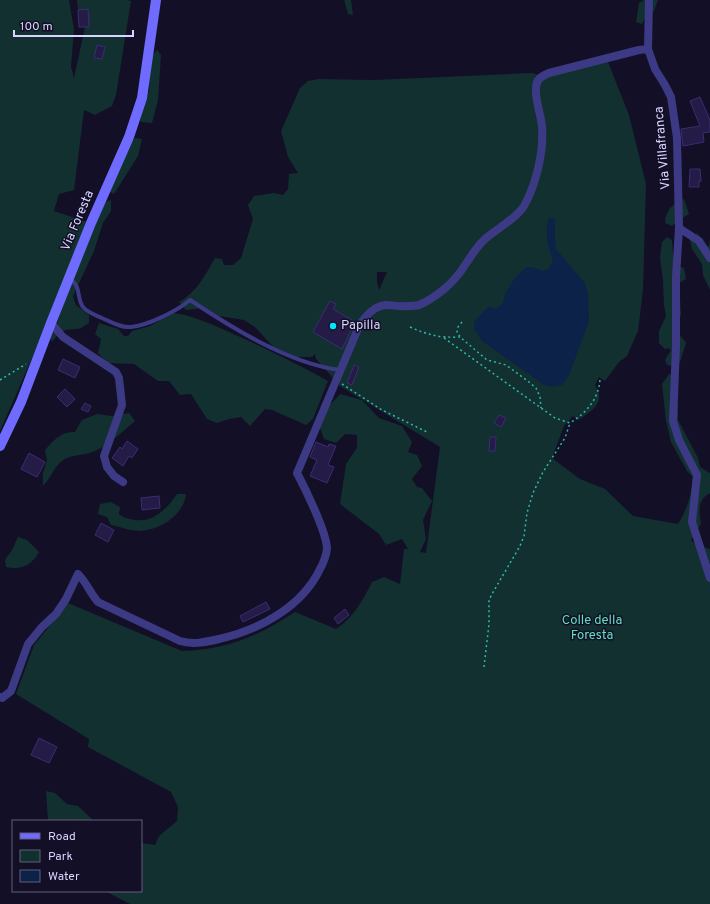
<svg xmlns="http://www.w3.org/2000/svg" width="710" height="904" font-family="Overpass,sans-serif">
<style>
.green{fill:#12302f;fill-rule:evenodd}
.water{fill:#0c2248}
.building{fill:#241b47;stroke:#3b2d73}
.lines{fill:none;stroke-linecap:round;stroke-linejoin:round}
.path{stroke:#2fb8b0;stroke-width:1.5;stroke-dasharray:2 3;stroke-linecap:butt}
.lane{stroke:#3d3a85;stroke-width:4}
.street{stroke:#3d3a85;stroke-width:8}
.secondary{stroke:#6f6bff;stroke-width:10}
.poi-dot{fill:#00e5ff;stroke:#130f26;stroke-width:1.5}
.labels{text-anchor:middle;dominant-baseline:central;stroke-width:3;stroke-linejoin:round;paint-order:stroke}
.street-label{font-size:13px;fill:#d9d4ff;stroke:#130f26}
.poi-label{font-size:13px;fill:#d9d4ff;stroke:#130f26;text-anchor:start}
.park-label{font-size:13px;fill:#5fe0c0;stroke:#130f26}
</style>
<rect width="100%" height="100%" fill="#130f26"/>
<path class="green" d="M0,0H69L74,29L71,67L74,78L85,27H88V9L78,10L77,0H127L131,1L116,95L112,106L95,115L84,110L74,190L59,194L54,211L87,222L41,338L0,431Z
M344,0H351L353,15L348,14Z
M644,0H658L654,11L645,18L642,24L636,22L639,3Z
M157,50L161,55L158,100L152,123L141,122L139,119L149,91L151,57Z
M608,62L629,115L646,184L643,290L638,331L627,356L619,362L605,381L599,377L595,385C606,402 593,410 580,419L578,420L573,416L564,426L552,458L580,479L605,489L633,516L678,524C687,510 692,493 693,477L687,471L671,442L666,421L662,384L669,374L675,375L678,378V420L698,458L700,467L710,473V493C697,500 699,511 701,524L691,540L697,545L710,549V904H130L105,891H141V843L155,845L159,836L177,821L178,807L171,792L88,747L89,739L16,694L34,645L68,603L182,651C227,650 258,636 295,612L336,629C353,618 363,600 372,582L384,577L400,584L404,549H408L402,539L386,545L379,534L340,504L346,464L357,448V435L345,434L336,443L324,439L319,425L327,408L340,394L362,400L379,418L402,426L412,442L408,452L417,455L422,466L412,479L417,487L422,488L432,501L423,520L426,539L420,552L426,553L440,447L340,386L316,359L315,354L312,357H297L275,349L255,327L244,320L219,316L204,308L186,310L179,302C197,292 205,275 215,258L222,259L224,265H233L241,258L253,219L248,205L254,196L274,193L283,195L288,189L289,174L298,173L288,157L281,131L300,88L308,81L318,79L374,80L532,73L546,77ZM377,272H387L379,290L377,282Z
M135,138L142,139L138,156L114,194L108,191L128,147Z
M684,199L689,214C683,218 677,221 672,226L665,223C665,211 673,203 684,199Z
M111,200V211L103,223L94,251L73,296L76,305L89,315V323C86,325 81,329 77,329C62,330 62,329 52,342L49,336L54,325L57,324L64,300L100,204Z
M697,233L703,240L705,247L709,246L710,239V290L703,275L702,264L692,249L690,240Z
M667,237L672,240L673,253V264L684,268L686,279L676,285L674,300L680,297L681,316L672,322C675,334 680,333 686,343L680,362L676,366L667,365L665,360L671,350L668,348L665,349L659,343V331L666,316L664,305L663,281L660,258L662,242Z
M174,313C194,316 211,324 229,332C263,347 296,363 328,381L313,419L306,425L272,410L265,409L250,426L241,417L229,419L217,423L207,419L191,394L180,395L169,381H158L134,364L107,363L98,353L101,339L95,334L99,323L118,329L124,336H128L132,331L150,326Z
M129,413L135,421C122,432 110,444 95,451C85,456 70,454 62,461C53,468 51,478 43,486V473L47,460L45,450C54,440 61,431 75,432L82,420L97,414L112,416Z
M177,494H186C184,515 160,530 140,531C131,531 120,527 111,525L107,517L98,514L100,504L111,502L120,507L119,514C122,517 126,518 130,519C151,525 166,510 177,494Z
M18,537L27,540L39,552C31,566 21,570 6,567L5,560L12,550Z
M46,791L55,793L67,804L78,806L94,821H48Z"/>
<path class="water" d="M549,218H553L555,220V238L556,249L585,283L588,295L589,321L569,375L562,385L553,387L544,385L482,341L474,329V322L489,306L494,309L499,307L503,303L505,294L515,278L525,268L531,267L544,271L549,268L553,260C548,247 544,232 549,218Z"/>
<path class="building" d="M88,9L89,27H79L78,10Z
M97,45L105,47L102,59L94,58Z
M700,97L710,120V132L703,133L704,142L683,146L681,129L700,126L690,101Z
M690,169H700L701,181H699V187H689Z
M330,301L336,304L333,309L355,322L342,349L313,332Z
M63,359L80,367L75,378L58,370Z
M354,365L359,367L352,385L347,383Z
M65,389L75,399L67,407L57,397Z
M85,403L91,406L88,412L81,409Z
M499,415L506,418L501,427L494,423Z
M490,437H496L495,451H489Z
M127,441L138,449L132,458L129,456L123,466L112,458L120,447L122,449Z
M316,442L328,447L329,444L336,446L328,465L334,467L327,483L310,476L317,460L310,457Z
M29,453L45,462L37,477L21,469Z
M159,496L160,508L142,510L141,498Z
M101,523L114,530L108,542L95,535Z
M266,602L270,609L243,622L240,616Z
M345,609L349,615L338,624L334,618Z
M39,738L57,747L49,763L31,755Z"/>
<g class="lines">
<path class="path" d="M462,322L458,327L457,332L460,337L487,360L506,365L529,382L536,388L540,397L541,408
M410,327C428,335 440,338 460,337
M444,338L555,418L570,423C586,413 599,399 600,379
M0,380L26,364
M342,384L382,410L427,432
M484,667L489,624V600L492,594L520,546L524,536L527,513L533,493L543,472L565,438L570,423"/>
<path class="lane" d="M69,279C82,285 76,298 83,307C88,313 96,315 102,318C111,322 121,328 131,327C149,325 177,311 190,300C232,328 290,364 340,370"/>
<path class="street" d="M649,0L648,49L655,69L665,85L671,97L677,138L679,228L676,277V346L673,421L679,440L697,475L692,522L710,578
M679,228L699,241L710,258
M51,323L63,337L116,372L119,378L122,405L104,456L107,467L114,476L123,482
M0,697L2,698L11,691L28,644L42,627L56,614L66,599L78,574C87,583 90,593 98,602L180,641C193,645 206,642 219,639C259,630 302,607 320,569C324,562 326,556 327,549C327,533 305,488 297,473L360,324C367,315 374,306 386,305C393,305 400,307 407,306C411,306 415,306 419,305C435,298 451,285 461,271C469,260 475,248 485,239C496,229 516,219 524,206C536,185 544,151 542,127C541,114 535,101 536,88C536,79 542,76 549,73L639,50L648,49"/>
<path class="secondary" d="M0,446L21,402L51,323L91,223L129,137L142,98L156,0"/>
</g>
<circle class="poi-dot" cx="333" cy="326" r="4"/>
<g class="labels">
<g class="street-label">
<text transform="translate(663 148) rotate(-95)">Via Villafranca</text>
<text transform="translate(78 221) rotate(-67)">Via Foresta</text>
</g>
<g class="poi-label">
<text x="341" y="326">Papilla</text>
</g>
<g class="park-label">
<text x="592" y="621">Colle della<tspan x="592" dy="15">Foresta</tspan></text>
</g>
</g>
<rect x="12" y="820" width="130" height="72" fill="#130f26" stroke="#625e7d"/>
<rect x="20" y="833" width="20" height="6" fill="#6f6bff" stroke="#625e7d"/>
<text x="48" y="840" font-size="12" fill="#d9d4ff">Road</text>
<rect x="20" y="850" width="20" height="12" fill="#12302f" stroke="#625e7d"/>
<text x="48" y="860" font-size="12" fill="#d9d4ff">Park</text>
<rect x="20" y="870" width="20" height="12" fill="#0c2248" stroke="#625e7d"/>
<text x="48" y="880" font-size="12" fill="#d9d4ff">Water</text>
<path d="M14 30v6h119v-6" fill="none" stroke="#d9d4ff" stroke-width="2"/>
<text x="20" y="30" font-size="12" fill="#d9d4ff" stroke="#130f26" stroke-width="3" paint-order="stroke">100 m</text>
</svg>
